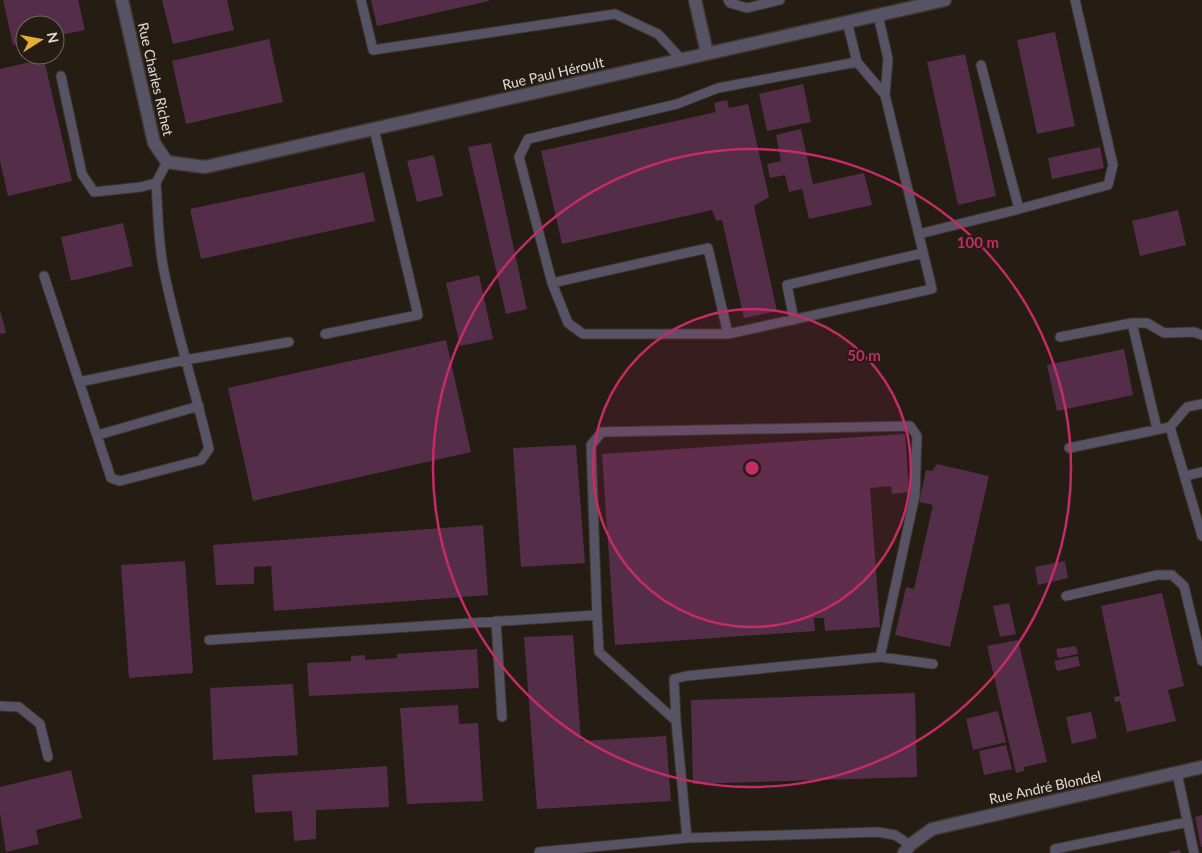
<svg xmlns="http://www.w3.org/2000/svg" width="1202" height="853" font-family="Lato,sans-serif">
<style>
.building{fill:#542e48}
.lines{fill:none;stroke-linecap:round;stroke-linejoin:round}
.service-casing{stroke:#3f372f;stroke-width:11}
.minor-casing{stroke:#3f372f;stroke-width:15}
.service{stroke:#585265;stroke-width:9}
.minor{stroke:#585265;stroke-width:12}
.ring{fill:none;stroke:#c52b67;stroke-width:2.5}
.labels{text-anchor:middle;dominant-baseline:central;stroke-width:4;stroke-linejoin:round;paint-order:stroke}
.street-label{font-size:14px;fill:#e1dad5;stroke:#251c14}
.centre{fill:#c52b67;stroke:#251c14;stroke-width:2.5}
.ring-label{font-size:15px;text-anchor:middle;font-weight:bold;fill:#c52b67;stroke:#251c14;stroke-width:4;stroke-linejoin:round;paint-order:stroke}
</style>
<rect width="100%" height="100%" fill="#251c14"/>
<path class="building" d="M3,0H78L85,30L55,36V25H25V43L13,45Z
M162,0H227L234,30L173,44Z
M371,0H489V1L377,26Z
M1055,32L1075,126L1037,134L1017,40Z
M269,39L283,102L186,124L172,61Z
M965,54L996,196L958,205L927,62Z
M44,59L72,181L8,196L0,161V69Z
M803,84L811,122L767,131L759,94Z
M727,100L729,108L748,104L769,197L754,206L777,311L744,318L722,220L716,221L712,210L562,244L541,151L716,112L714,103Z
M801,129L813,184L864,173L872,205L809,219L802,189L789,192L785,175L770,178L767,164L781,161L776,135Z
M491,143L527,309L506,314L468,147Z
M1100,147L1104,168L1052,179L1048,158Z
M434,155L443,196L417,202L407,161Z
M364,172L375,221L201,259L190,209Z
M1178,210L1186,245L1140,256L1132,221Z
M123,223L133,266L71,281L61,237Z
M479,275L493,339L460,346L446,283Z
M0,310L6,333L0,334Z
M446,340L471,452L253,501L228,388Z
M1124,349L1133,395L1057,411L1047,365Z
M905,434L909,492L892,494L891,486L870,488L880,627L825,631L824,618H814L815,631L615,645L602,454Z
M576,445L585,563L521,567L513,448Z
M937,464L989,476L950,647L895,635L906,587L914,589L933,505L919,502L926,470L932,471Z
M483,525L488,595L274,611L271,566L254,567V584L216,585L213,545Z
M185,561L193,673L129,678L121,565Z
M1065,561L1068,578L1038,585L1035,567Z
M1162,593L1184,686L1168,690L1176,721L1127,732L1120,701L1115,702L1114,697L1120,696L1101,606Z
M1009,603L1016,634L1000,637L993,606Z
M573,635L581,741L666,736L671,801L537,809L524,637Z
M1018,640L1047,762L1024,767V771L1016,773L987,646Z
M1076,646L1078,654L1058,658L1056,649Z
M477,649L479,688L309,696L307,663L351,661V656L365,655V660L397,658V654Z
M1078,656L1080,666L1057,671L1054,661Z
M293,684L298,755L213,760L210,688Z
M915,693L917,777L693,784L691,700Z
M458,705L459,724L478,723L483,801L407,804L400,708Z
M998,711L1006,742L973,750L966,719Z
M1091,712L1097,738L1072,744L1066,717Z
M1006,745L1012,769L984,775L979,751Z
M387,766L389,807L316,810V839L294,841L292,811L255,813L252,775Z
M71,770L82,818L36,830L39,844L6,852L0,813V787Z
M1202,815V847H1201L1195,817Z
M1180,850L1181,853H1169V852Z"/>
<g class="lines">
<defs>
<path id="service" d="M361,0L373,50L615,14L658,34L682,60
M728,0L730,3L747,8L780,0
M847,21L857,62L885,95
M857,62L718,88L677,104L528,139L519,157L552,283L568,323L583,334H728L932,289L885,95L888,59L878,15
M61,76L82,174L94,192L141,187L156,183L167,162
M1019,209L1108,185L1113,165L1075,0
M919,234L1019,209L981,65
M44,276L111,478L120,481L201,460L209,449C195,389 176,331 164,271C158,244 158,210 156,183
M552,283L708,248L728,334
M794,320L787,285L923,253
M1132,323L1157,429
M325,334L418,315L374,129
M1060,337L1132,323H1147L1164,333L1194,332L1202,335
M79,382L185,360L289,342
M1170,427L1202,536
M98,435L199,406
M1069,448L1170,427L1187,407L1202,404
M1185,476L1202,472
M1066,596L1157,575H1172L1184,586L1202,661
M597,615L591,445L602,432L910,426L917,436L915,495L880,657
M496,621L502,717
M209,640L597,615L599,652L676,721L687,838L877,832L895,835L910,845
M0,706L19,707L40,724L48,757
M676,721L674,679L686,676L880,657L933,664
M1177,773L1194,853
M539,852L687,838
M1055,853V849L1188,822"/>
<path id="minor" d="M122,0L154,143L167,162L205,167L945,0
M695,0L707,53
M904,853L910,845L932,829L1202,767"/>
</defs>
<use href="#service" class="service-casing"/>
<use href="#minor" class="minor-casing"/>
<use href="#service" class="service"/>
<use href="#minor" class="minor"/>
</g>
<circle cx="752" cy="468" r="159" fill="#c52b67" fill-opacity=".12"/>
<g class="ring">
<circle cx="752" cy="468" r="159"/>
<circle cx="752" cy="468" r="319"/>
</g>
<g class="labels">
<g class="street-label">
<text transform="translate(553 73) rotate(-13)">Rue Paul Héroult</text>
<text transform="translate(156 79) rotate(77)">Rue Charles Richet</text>
<text transform="translate(1045 787) rotate(-12)">Rue André Blondel</text>
</g>
</g>
<circle cx="752" cy="468" r="8" class="centre"/>
<g class="ring-label">
<text x="978" y="248">100 m</text>
<text x="864" y="361">50 m</text>
</g>
<g transform="translate(40 40) rotate(79)"><circle r="24" fill="#251c14" stroke="#706861"/>
<path d="M0-4L9 19L0 12L-9 19Z" fill="#e3ae34"/>
<text y="-8" font-size="14" font-weight="bold" text-anchor="middle" fill="#e1dad5">N</text>
</g>
</svg>
